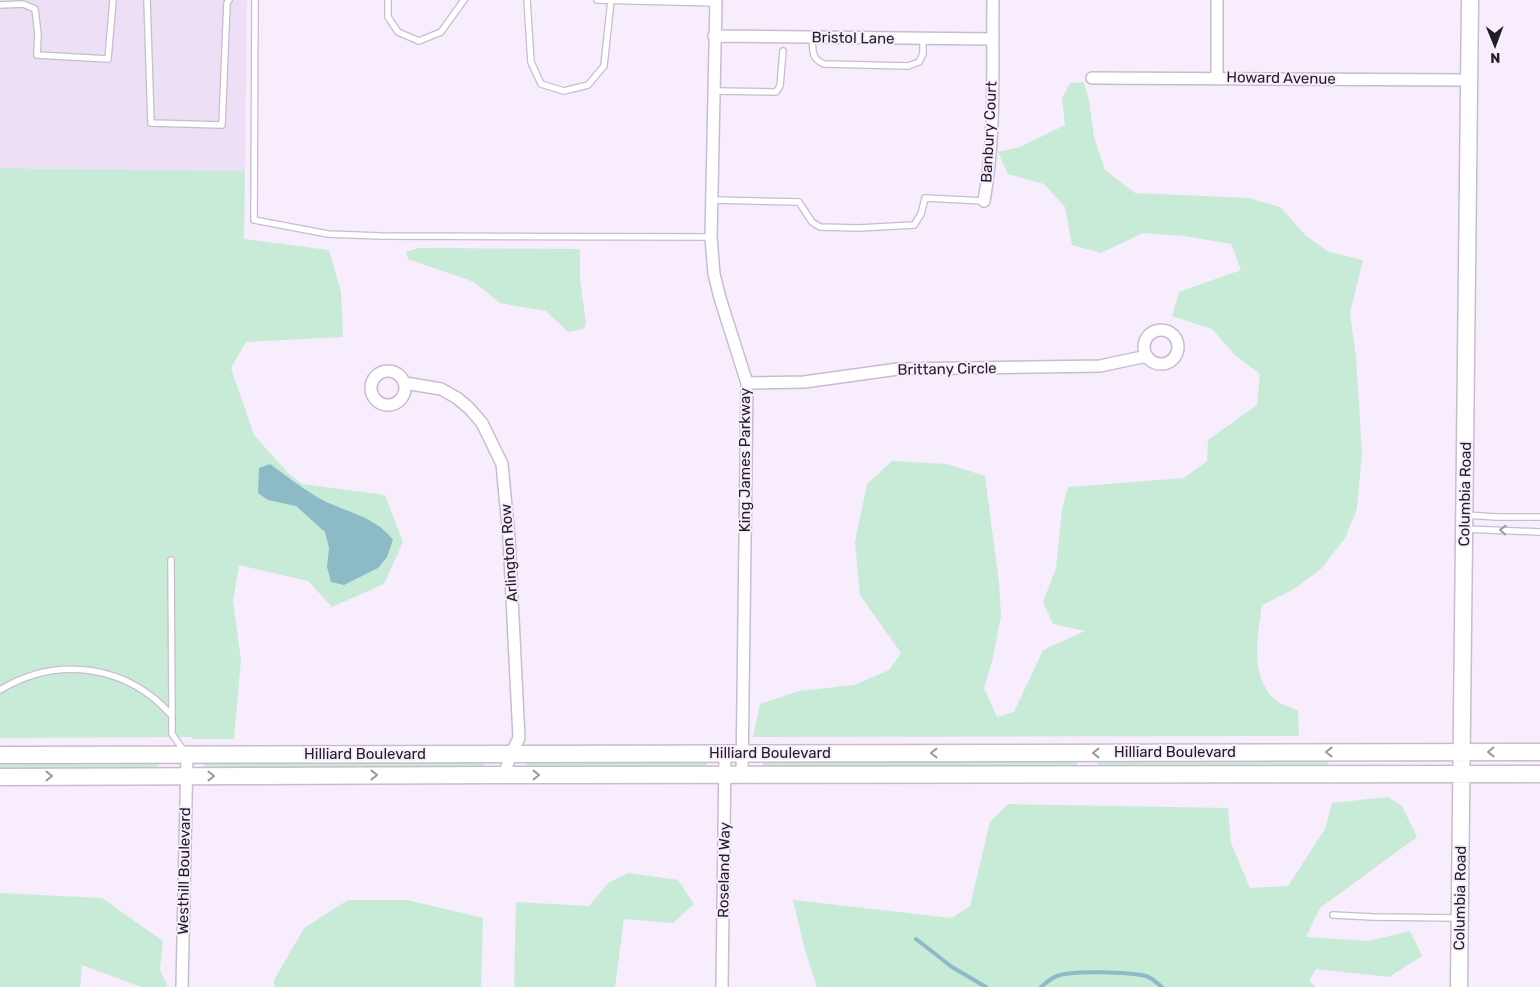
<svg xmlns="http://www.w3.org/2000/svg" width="1540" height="987" font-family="Rubik,sans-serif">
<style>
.built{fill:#eddff5}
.green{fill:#c8ebd7}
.water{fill:#8cbac7}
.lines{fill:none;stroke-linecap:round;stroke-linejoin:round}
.stream{stroke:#8cbac7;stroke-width:4}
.lane-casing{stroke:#c7bdcd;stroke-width:8}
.street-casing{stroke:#c7bdcd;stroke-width:14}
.secondary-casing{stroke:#c7bdcd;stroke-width:19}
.lane{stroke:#fff;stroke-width:5.5}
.street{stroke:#fff;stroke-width:11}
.secondary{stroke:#fff;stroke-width:16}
.oneway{stroke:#9b999c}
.labels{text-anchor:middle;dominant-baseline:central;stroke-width:4;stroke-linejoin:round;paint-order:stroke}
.street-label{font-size:15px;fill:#211d23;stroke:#f7edfd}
</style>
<rect width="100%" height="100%" fill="#f7edfd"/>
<path class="built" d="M0,0H247L245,171L0,168Z"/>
<path class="green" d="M1084,82L1089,100L1094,137L1105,170L1135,193L1249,198L1280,207L1306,236L1329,252L1363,260L1350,313L1356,357L1362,453L1357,509L1345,538L1321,569L1294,589L1262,605C1258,635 1250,670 1271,696C1276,703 1291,707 1298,711L1299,736L753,737L760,704L799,691L854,685L889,670L901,653L860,595L855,542L867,484L892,461L947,464L985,476L999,582L1001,616L993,658L984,688L997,717L1014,712L1043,650L1085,631L1053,624L1043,602L1056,568L1062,509L1068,487L1184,478L1207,461L1208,440L1257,405L1260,374L1236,356L1212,329L1172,316L1179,292L1241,270L1231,244L1184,236L1143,233L1101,253L1072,245L1065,207L1044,184L1008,174L998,152L1020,147L1065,125L1062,98L1070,83Z
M0,168L245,171L244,239L329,250L341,292L343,337L246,342L231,368L254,435L288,473L302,484L385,495L403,542L384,584L332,607L308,581L239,565L233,601L241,660L234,739H193L191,737L0,738Z
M418,248L580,249V279L586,323L584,329L568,332L546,311L500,303L474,282L408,259L406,252Z
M1099,759H1328L1329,767H1098L1097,762Z
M481,761L485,765L482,768H206L204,765L205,763Z
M531,761H705L707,764V767L529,768L526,764Z
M763,761H1077V767H763Z
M0,762H160C158,767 155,768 150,769H0Z
M1388,797L1402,806L1417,837L1320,908L1306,937L1368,941L1410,931L1422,956L1389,977L1316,969L1309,981L1316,987H817L805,950L793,900L952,918L970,906L990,822L1008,804L1228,808L1231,843L1250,888L1288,886L1325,829L1332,803Z
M628,873L678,880L694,904L673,923L624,919L615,987H514L516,902L589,906L608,883Z
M0,893L102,898L163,941L160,970L167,985L166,987H141L82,965L80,987H0Z
M348,900H407L483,918L481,987H274V980L304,928Z"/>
<path class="water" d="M270,464C285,475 301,487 317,497C342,512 375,515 393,540L387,557L378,568L344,585L331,582L327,567L329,548L325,532L296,506L268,500L258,493L259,468Z"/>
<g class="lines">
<path class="stream" d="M916,939L952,967L986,987
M1041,987C1046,983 1051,978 1057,976C1072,970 1130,972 1146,976C1152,978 1157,983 1162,987"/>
<defs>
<path id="lane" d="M147,0L151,123L222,125L227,3L229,0
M255,0L254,220L328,234L381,236L711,237
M388,0V17L398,32L419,41L441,32L464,0
M527,0L531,62L541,84L564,91L588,85L604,66L611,0
M597,0L716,3
M0,5L23,4L35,9L38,34L37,55L108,59L113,0
M812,37C813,50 811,59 824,64L908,66L919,62L923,54V38
M714,91L776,92L780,86L783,51
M712,200L799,202L812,222L820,227L858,228L914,225L921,214L925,198L984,201
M1465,515L1497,517H1540
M1465,529L1540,532
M171,560L172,716
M0,690C58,655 128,665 172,716V734L184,751
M1333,915L1373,917L1458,918"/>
<path id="street" d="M716,0L711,237L714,274L720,298L747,383L742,775
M714,36L993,39
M1092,78L1469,80
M1217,78V0
M984,201C996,135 992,67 993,0
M1144 347a17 17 0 1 1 34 0a17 17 0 1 1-34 0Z
M371 388a17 17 0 1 1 34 0a17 17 0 1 1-34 0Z
M405,383L441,389L457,398L469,408L482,423L502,464L509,538L519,738L511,754L504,775
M747,383L804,382L898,369L1100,366L1147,356
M182,987L187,755
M722,987L725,754"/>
<path id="secondary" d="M0,755L1540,752
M0,777L504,775L1540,774
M1459,987L1470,0"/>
</defs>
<use href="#lane" class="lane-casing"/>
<use href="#street" class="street-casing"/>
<use href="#secondary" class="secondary-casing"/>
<use href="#lane" class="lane"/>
<use href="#street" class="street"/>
<use href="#secondary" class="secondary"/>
</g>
<defs><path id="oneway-chevron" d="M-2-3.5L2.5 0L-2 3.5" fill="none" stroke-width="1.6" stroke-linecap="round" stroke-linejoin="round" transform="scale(1.25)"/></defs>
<g class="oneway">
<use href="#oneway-chevron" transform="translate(1503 530) rotate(-177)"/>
<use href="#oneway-chevron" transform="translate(1329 752) rotate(-180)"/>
<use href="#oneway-chevron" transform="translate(1491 752) rotate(179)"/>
<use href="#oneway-chevron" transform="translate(934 753) rotate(180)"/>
<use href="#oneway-chevron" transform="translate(1096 753) rotate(180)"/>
<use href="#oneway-chevron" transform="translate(374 775)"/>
<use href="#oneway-chevron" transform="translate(536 775)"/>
<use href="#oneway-chevron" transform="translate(49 776)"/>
<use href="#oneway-chevron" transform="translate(211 776)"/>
</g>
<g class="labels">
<g class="street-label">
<text transform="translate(853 38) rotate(1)">Bristol Lane</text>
<text transform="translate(1281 78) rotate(1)">Howard Avenue</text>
<text transform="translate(989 132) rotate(-87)">Banbury Court</text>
<text transform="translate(947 369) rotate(-1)">Brittany Circle</text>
<text transform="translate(745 460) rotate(-90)">King James Parkway</text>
<text transform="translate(1465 494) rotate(-89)">Columbia Road</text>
<text transform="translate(509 553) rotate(-94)">Arlington Row</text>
<text x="1175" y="752">Hilliard Boulevard</text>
<text x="770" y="753">Hilliard Boulevard</text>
<text x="365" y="754">Hilliard Boulevard</text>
<text transform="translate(724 870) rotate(-89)">Roseland Way</text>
<text transform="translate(184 871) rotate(-89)">Westhill Boulevard</text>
<text transform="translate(1460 898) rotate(-89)">Columbia Road</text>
</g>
</g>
<g transform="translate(1495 45) rotate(179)" stroke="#f7edfd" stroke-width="4" paint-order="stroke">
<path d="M0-4L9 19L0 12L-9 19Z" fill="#211d23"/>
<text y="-8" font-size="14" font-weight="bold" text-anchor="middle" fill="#211d23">N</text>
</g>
</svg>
